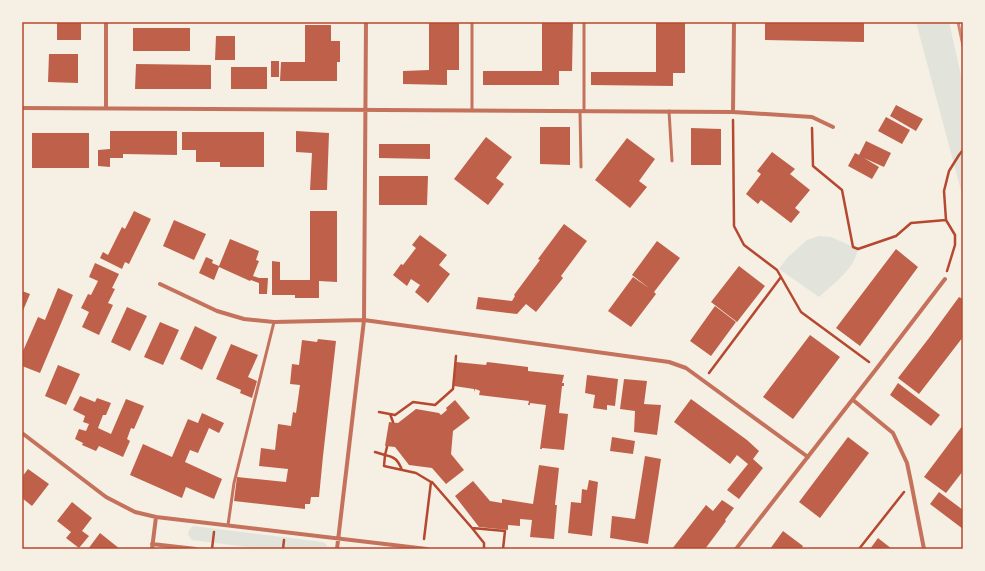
<svg xmlns="http://www.w3.org/2000/svg" width="985" height="571" font-family="Roboto,sans-serif">
<style>
.green{fill:#e2e4dc}
.building{fill:#bf614a}
.lines{fill:none;stroke-linecap:round;stroke-linejoin:round}
.path{stroke:#b5482f;stroke-width:2.5}
.service{stroke:#c5725c;stroke-width:3}
.minor{stroke:#c5725c;stroke-width:4}
.rail{stroke:#cf8b77;stroke-width:3}
.neatline{fill:none;stroke:#b5482f;stroke-width:1.5}
</style>
<rect width="100%" height="100%" fill="#f6efe4"/>
<path class="green" d="M916,22H949L963,84V198Z
M819,236L831,237L858,249C854,270 833,284 819,297L779,269L787,258L807,240Z
M193,526L323,542L326,544L328,549H261L192,540L188,535L189,530Z"/>
<path class="building" d="M57,22H81V40H57Z
M429,22H459V70H447V85L403,84V71L429,70Z
M542,22H573L572,71H559V85H483V71H542Z
M656,22H685V73H673V86L591,85V72H656Z
M765,22H864V42L765,40Z
M305,25H331V41H340V62H337V81H280L281,62H305Z
M133,28H190V51H133Z
M216,36H235V60H215Z
M49,54H78V83L48,82Z
M271,61H279V77H271Z
M136,64L211,65V89H135Z
M231,67H267V89H231Z
M896,105L923,119L916,131L890,116Z
M886,117L910,130L902,144L878,131Z
M540,127H570V165L540,164Z
M691,128L721,129V165H691Z
M110,131H177V155L123,154V158H110V167L98,166V150L110,149Z
M296,131L329,133L327,190H310L312,153L296,152Z
M182,132H264V167H220V162H196V150H182Z
M32,133H89V168H32Z
M486,137L512,157L496,178L504,184L488,205L454,179Z
M627,138L655,159L639,181L647,187L630,208L595,180Z
M866,141L891,153L884,167L864,158L879,167L872,179L848,166L855,153L859,155Z
M379,144H430V159L379,158Z
M772,152L795,169L790,174L810,190L795,208L800,212L791,223L761,200L758,204L746,194L761,174L757,171Z
M379,176H428L427,205H379Z
M134,211L151,219L129,264L125,262L122,269L100,258L103,252L108,255L122,227L125,229Z
M310,211H337V282L319,281V298H295V295H272V261L280,262V280H310Z
M174,220L206,234L194,260L163,246Z
M564,224L587,241L561,276L563,278L536,312L526,304L517,314L476,309L478,297L512,301L515,296L514,295L540,260L538,259Z
M420,235L447,255L439,265L450,274L428,303L415,292L420,285L411,279L407,286L393,275L401,264L403,265L416,248L412,245Z
M230,239L259,251L256,260L259,261L253,276L259,278H268L267,294H259V283L251,280L250,281L219,267L214,280L199,273L206,257L213,260L212,263L219,266Z
M657,241L680,258L654,292L656,294L631,327L608,311L633,277L649,288L632,275Z
M896,249L918,267L860,346L836,328Z
M95,263L119,274L112,288L115,289L108,303L113,305L99,335L82,327L89,312L81,308L88,294L91,295L98,281L89,277Z
M739,266L765,286L737,322L711,302Z
M58,288L73,295L40,373L22,366V351H23L38,317L45,320Z
M22,291L30,294L22,313Z
M959,297L963,299V337L919,394L898,378L929,338Z
M715,306L736,322L711,356L690,341Z
M127,307L147,316L130,351L111,342Z
M160,322L179,330L163,365L144,357Z
M195,326L217,337L202,370L180,359Z
M810,335L840,357L793,419L763,397Z
M318,339L336,341L323,456L319,497H311L310,504H305V509L234,501L237,477L286,482L288,469L259,466L261,448L275,450L278,424L291,426L293,412L296,413L300,385L290,384L292,364L299,365L302,340L317,342Z
M231,344L258,355L248,377L257,381L252,398L240,393L241,390L216,379Z
M456,362L486,365L487,362L528,367V371L564,375L562,383H564V386H562L559,413L568,414L564,450L542,448V449H540L546,405L530,403V405H528L529,401L479,395L480,391L478,390L475,389L474,392V389L454,386Z
M58,365L80,374L66,405L45,396Z
M587,375L618,379L615,406L607,405V410L593,408L595,395L585,393Z
M624,379L647,381L644,404L661,405L657,435L634,432L635,411L620,409Z
M898,383L940,415L931,426L890,395Z
M80,396L95,402L97,398L111,403L106,415H103L98,428L111,434L126,399L144,406L134,429L131,428L127,439L130,441L123,457L99,446L96,451L82,445L83,443L75,439L79,429L86,431L89,424L83,422L85,416L73,410Z
M691,399L747,440L759,451L753,459L763,468L739,499L727,490L748,464L737,455L730,464L674,422Z
M455,400L470,418L453,431L451,454L464,470L446,484L432,468L409,465L395,447L385,446L389,422L398,423L416,409L439,413L441,415L447,410L446,408Z
M202,413L224,423L219,433L209,428L198,453L190,450L185,462L222,479L214,499L186,487L182,498L130,475L143,444L172,457L188,419L198,423Z
M963,425V471L946,493L924,477Z
M612,437L635,441L633,454L610,451Z
M848,437L869,453L820,518L799,502Z
M645,456L661,459L648,544L610,538L612,516L635,519Z
M539,465L559,468L555,505H557L554,539L530,537L532,520L520,519V526L508,525V530L479,527L455,496L473,481L490,501L502,503V499L533,504Z
M28,469L49,484L32,506L22,498V477Z
M589,480L598,482L592,536L568,533L571,502L581,503L582,489L587,490Z
M939,492L963,510V529L930,504Z
M722,500L734,508L725,520L726,521L705,549H672L706,505L713,511Z
M72,502L92,518L82,531L89,536L79,548L66,538L71,532L57,521Z
M783,531L803,546L801,549H770Z
M100,533L120,549H88Z
M878,538L892,549H870Z"/>
<g class="lines">
<path class="path" d="M733,120L734,226L744,245L777,270L801,312L869,362
M812,128L813,166L842,190L853,247L858,249L896,236L911,223L946,220
M947,271L955,245V235L946,220L944,191L949,171L959,155L963,150
M709,373L781,277
M379,412L395,415L413,402L435,405L453,389L456,356
M390,414L393,422
M387,447L385,455C395,457 398,460 402,470
M375,452L385,455L384,466L416,473L431,482L424,539
M432,482L472,528L505,531L503,549
M472,528L484,543V549
M212,549L214,532
M283,549L284,540
M859,549L904,492"/>
<path class="service" d="M472,22V110
M580,111L581,167
M584,111V22
M669,111L672,161
M228,525L234,483L274,322"/>
<path class="minor" d="M22,108L733,112L812,117L833,127
M106,108V22
M733,112L734,22
M160,284L217,311L244,319L274,322L364,320L669,362L686,368L808,457
M853,400L893,433L907,463L911,482L924,549
M22,433L106,497L135,512L156,517L427,549
M152,544L196,549
M152,549L156,517
M337,549L364,320L366,22
M736,549L877,368L945,279"/>
<path class="rail" d="M958,22L963,46"/>
</g>
<rect width="985" height="571" fill="none" stroke="#f6efe4" stroke-width="46"/>
<rect x="23" y="23" width="939" height="525" class="neatline"/>
</svg>
